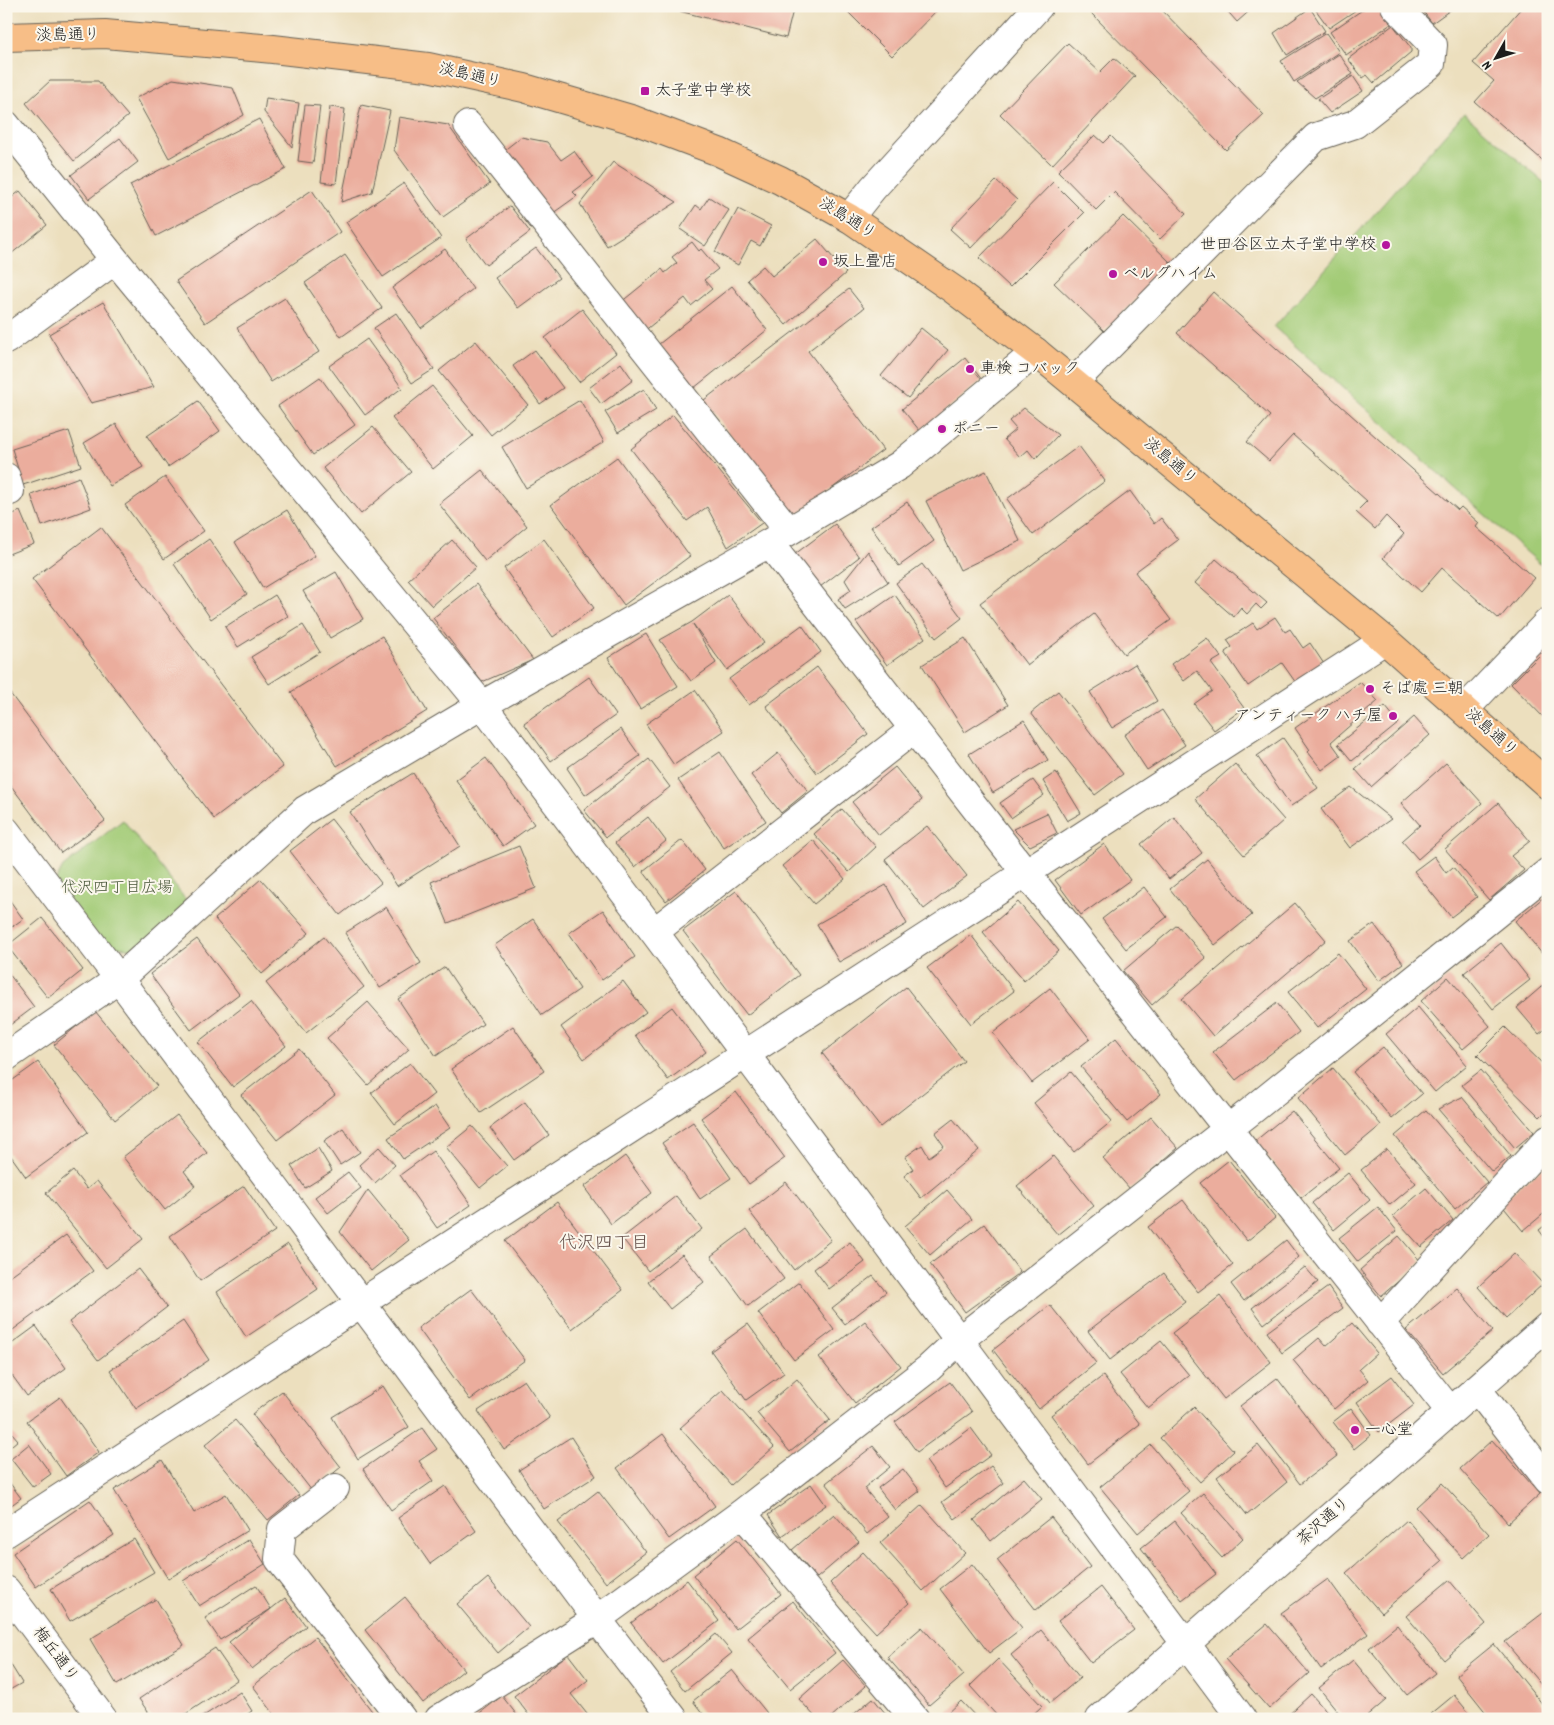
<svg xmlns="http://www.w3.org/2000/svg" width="1554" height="1725" font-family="Dekko,'Klee One',sans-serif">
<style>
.green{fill:#a2cb76;stroke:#5f7449}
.building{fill:#ebad9d}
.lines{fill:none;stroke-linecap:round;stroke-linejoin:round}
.minor-casing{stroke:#656055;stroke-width:30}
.major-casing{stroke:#656055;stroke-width:30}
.minor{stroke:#fff;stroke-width:28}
.major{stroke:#f7be87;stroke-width:28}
.poi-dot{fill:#b5179e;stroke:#fbf7ec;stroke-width:2}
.labels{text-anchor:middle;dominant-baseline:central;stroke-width:4;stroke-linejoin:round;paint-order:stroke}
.street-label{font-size:16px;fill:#1c1c1c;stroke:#fbf7ec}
.poi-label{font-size:16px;fill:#1c1c1c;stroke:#fbf7ec;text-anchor:start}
.park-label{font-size:16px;fill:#4b593c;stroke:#fbf7ec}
.neighbourhood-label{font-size:18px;fill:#644f49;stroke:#fbf7ec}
</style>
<rect width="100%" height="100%" fill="#fbf7ec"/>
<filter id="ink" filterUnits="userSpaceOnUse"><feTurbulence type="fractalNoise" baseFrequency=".02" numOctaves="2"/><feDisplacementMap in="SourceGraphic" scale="10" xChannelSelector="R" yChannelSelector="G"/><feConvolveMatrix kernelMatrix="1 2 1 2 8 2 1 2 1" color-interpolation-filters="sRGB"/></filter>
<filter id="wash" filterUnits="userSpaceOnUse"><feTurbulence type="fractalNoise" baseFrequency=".0096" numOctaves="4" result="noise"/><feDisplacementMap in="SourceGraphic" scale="20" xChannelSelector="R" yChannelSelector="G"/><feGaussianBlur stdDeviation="1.12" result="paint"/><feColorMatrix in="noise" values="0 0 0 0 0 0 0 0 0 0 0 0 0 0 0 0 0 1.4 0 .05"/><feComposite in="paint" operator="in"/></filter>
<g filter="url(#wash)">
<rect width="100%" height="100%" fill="#ecdfbe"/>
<path class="green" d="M1464,113L1548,186V571L1274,327Z
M123,820L190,905L139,949L103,946L54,884L63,867Z"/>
<g id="blocks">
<path class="building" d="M680,6H794L786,38L679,11Z
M842,6H941L892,56Z
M1091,6H1158L1264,115L1226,150L1088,10Z
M1223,6H1255L1237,22Z
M1313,6H1362L1329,28Z
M1368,6H1379L1391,24L1346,55L1330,32Z
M1419,6H1452L1453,8L1432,23Z
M1523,6H1548V165L1475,102L1494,81L1473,63Z
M1310,8L1325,31L1287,55L1274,33Z
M1393,25L1411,48V52L1374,83L1367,75L1363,78L1348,59Z
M1326,33L1339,52L1294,82L1281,61Z
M1068,43L1100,72L1114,58L1135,76L1052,165L1000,114Z
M1339,54L1353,74L1315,98L1297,82Z
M1353,76L1363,91L1330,113L1318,99Z
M173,79L233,88L244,115L169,158L136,98Z
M50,81H98L128,116L74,161L26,103Z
M266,98L299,103L292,147L264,112Z
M305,105L320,106L313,163L298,161Z
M361,105L390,111L372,192L341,202Z
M330,107L345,109L336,184L321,182Z
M399,117L448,125L490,184L443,217L394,150Z
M259,119L286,169L156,236L130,185Z
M1095,135L1104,143L1111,136L1186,214L1160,239L1114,192L1096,210L1058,171Z
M521,137L547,142L561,160L574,151L593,177L573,192L577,196L549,216L502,152Z
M120,138L138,162L89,199L71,175Z
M613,162L677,202L607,246L580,204Z
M996,181L1017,200L971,248L950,229Z
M1053,182L1084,213L1010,287L979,258Z
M404,183L441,238L383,277L346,222Z
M312,190L340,232L205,323L176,281Z
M20,191L47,225L11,254L6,248V202Z
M709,197L729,210L705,246L680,229L696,205L701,209Z
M510,206L530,232L486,265L466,239Z
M738,209L771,226L760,246L751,241L738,265L715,252Z
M1123,216L1172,264L1104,331L1054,283Z
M817,239L846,273L786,325L747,280L763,266L772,276Z
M692,242L699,251L701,249L718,269L704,280L712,289L691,306L685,298L643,332L620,303L662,269L665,273L677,263L672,257Z
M536,248L559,278L518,308L495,278Z
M445,249L473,289L421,328L392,288Z
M345,255L382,308L341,337L305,283Z
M732,286L767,330L694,388L659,344Z
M849,289L864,308L808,351L883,450L793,518L704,400Z
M1213,292L1458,510L1461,507L1479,523L1476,527L1534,578L1499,619L1442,568L1421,592L1383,558L1404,534L1386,516L1375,529L1356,512L1367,501L1293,435L1269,461L1247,442L1270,416L1177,333Z
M285,298L319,352L271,382L237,328Z
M103,302L154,387L91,403L49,334Z
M582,309L616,353L579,382L545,338Z
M396,313L434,369L412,383L374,328Z
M921,328L948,350L908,398L881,376Z
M367,339L402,388L365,415L329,366Z
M476,341L528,405L491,435L439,371Z
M535,350L563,388L540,404L513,366Z
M965,358L982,380L920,431L902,409Z
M621,363L633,380L601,404L589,388Z
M320,377L355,425L313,455L278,406Z
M432,386L473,436L433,469L392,418Z
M644,389L656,410L618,433L605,412Z
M580,400L604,442L526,488L502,447Z
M198,401L220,431L168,467L147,436Z
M1024,408L1058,435L1035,459L1028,450L1020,457L1004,439L1016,429L1009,421Z
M673,415L762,523L728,547L707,507L687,521L631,449Z
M116,424L143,467L110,486L84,443Z
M373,427L411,472L361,514L323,468Z
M69,431L81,466L23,485L12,449Z
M1079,446L1105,481L1033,535L1007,499Z
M617,457L690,556L624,605L551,505Z
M482,470L527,526L485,561L439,504Z
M986,471L1020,541L960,570L926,501Z
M79,477L91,508L42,526L31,495Z
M165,477L204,531L164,559L125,505Z
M1130,491L1154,524L1161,518L1178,540L1135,572L1171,620L1124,654L1094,614L1027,665L980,603Z
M907,502L934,541L899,566L871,527Z
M287,510L315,556L263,588L235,542Z
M20,511L34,544L6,555V517Z
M835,524L859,557L820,587L795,554Z
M101,527L283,767L214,819L32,579Z
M209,539L247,594L211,619L174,564Z
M544,539L594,608L553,637L504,568Z
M452,540L476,567L432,606L408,580Z
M868,551L888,582L845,609L838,599L851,590L845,580Z
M1216,559L1267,603L1261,609L1256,604L1247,614L1241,608L1234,617L1195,583Z
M922,564L962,618L936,638L896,583Z
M336,572L363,619L330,638L303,591Z
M476,584L533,660L482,682L433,618Z
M275,595L288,616L238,647L225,627Z
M728,595L764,643L727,670L693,624L716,663L691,681L660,640L692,622Z
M895,595L925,638L887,665L856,622Z
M1275,617L1285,632L1290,629L1303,648L1310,643L1324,664L1296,683L1282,663L1248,686L1225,652L1232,647L1227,640L1253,623L1257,629Z
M303,625L320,652L269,684L251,657Z
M802,625L821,652L749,705L729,679Z
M646,634L678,686L640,709L608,658Z
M382,636L427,711L337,766L291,692Z
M965,638L1008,705L965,732L922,665Z
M1207,638L1221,657L1211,663L1244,708L1214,730L1194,704L1212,691L1197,671L1184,681L1171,664Z
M1548,647V722L1511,684Z
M1135,664L1157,701L1112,728L1090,692Z
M817,667L868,734L817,773L766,706Z
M589,677L616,715L551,761L524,723Z
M1360,682L1378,701L1331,742L1341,756L1322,770L1308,752L1310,750L1295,728Z
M6,688L105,821L61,853L6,779Z
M695,690L724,731L674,765L646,724Z
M1058,691L1123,774L1095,795L1031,713Z
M1385,706L1399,723L1352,761L1338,744Z
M1162,710L1185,745L1147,770L1124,735Z
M1414,717L1430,735L1371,787L1355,769Z
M1024,720L1048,760L993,793L969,754Z
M621,729L640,756L585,795L567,768Z
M1283,738L1318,788L1291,806L1257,756Z
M720,752L766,821L724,848L678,780Z
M778,753L808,791L781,813L751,775Z
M486,758L534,824L503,846L456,780Z
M649,759L670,787L606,837L584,810Z
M1446,763L1482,803L1418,859L1402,841L1420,825L1401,803Z
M1235,764L1284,820L1244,855L1195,799Z
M895,767L922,800L879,835L852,802Z
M1056,772L1081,813L1067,821L1043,781Z
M413,773L460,846L397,886L350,812Z
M1033,780L1044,795L1011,818L1000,803Z
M1351,787L1391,819L1350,848L1321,809Z
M1498,803L1530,841L1511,856L1524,870L1489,900L1445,849Z
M842,809L876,847L849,872L814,834Z
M1047,813L1057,833L1030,846L1013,829Z
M648,817L666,841L635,867L615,843Z
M1174,817L1202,853L1169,879L1141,844Z
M331,819L381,883L340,915L290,851Z
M927,826L967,876L924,909L885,859Z
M682,840L705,870L666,901L643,871Z
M813,840L845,879L814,904L782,866Z
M1104,844L1130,880L1081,915L1055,880Z
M519,846L536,888L448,923L431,882Z
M1434,856L1446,873L1453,867L1477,897L1451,917L1414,871Z
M1207,859L1252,915L1215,945L1170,889Z
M261,879L309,933L262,974L215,919Z
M886,885L907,924L839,962L817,924Z
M1144,887L1167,917L1126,949L1102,919Z
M736,891L799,975L747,1015L683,931Z
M6,895L23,919L6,931Z
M1544,897L1548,901V961L1515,921Z
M1018,902L1059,951L1024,981L983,932Z
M1295,903L1326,940L1213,1036L1182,999Z
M386,907L421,963L380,988L345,933Z
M603,910L635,957L602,980L569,933Z
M42,918L83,970L48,998L7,946Z
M533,919L580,989L542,1015L495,945Z
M1374,924L1403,963L1379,981L1350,941Z
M1177,925L1206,958L1152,1005L1123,971Z
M971,935L1014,991L971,1024L927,968Z
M324,937L364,987L306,1033L266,983Z
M197,939L239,994L191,1030L150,974Z
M1501,943L1530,980L1493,1009L1464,973Z
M1338,953L1366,989L1317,1028L1288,992Z
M445,967L483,1024L436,1056L398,999Z
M6,970L34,1007L6,1028Z
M1448,977L1490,1026L1463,1049L1421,1001Z
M623,981L646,1012L584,1059L561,1027Z
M1548,981V1027L1539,1034L1517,1008Z
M906,987L964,1061L880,1127L822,1053Z
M1050,988L1090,1039L1032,1083L993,1033Z
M251,1001L286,1046L233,1087L198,1042Z
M368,1002L409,1049L368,1085L327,1038Z
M1277,1003L1299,1032L1236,1080L1213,1052Z
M672,1007L706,1052L668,1080L635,1035Z
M1418,1007L1467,1065L1435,1092L1386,1034Z
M95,1011L157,1086L115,1120L54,1045Z
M513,1026L544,1071L481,1113L451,1069Z
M1505,1027L1548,1069V1109L1540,1117L1477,1055Z
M1116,1038L1161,1094L1127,1122L1081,1067Z
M1383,1047L1422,1094L1392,1119L1353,1072Z
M299,1049L335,1095L277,1140L241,1095Z
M38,1062L88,1132L26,1177L6,1149V1085Z
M410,1063L434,1094L395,1124L371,1093Z
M1333,1068L1381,1125L1345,1155L1298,1098Z
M1481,1070L1534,1132L1515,1148L1462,1085Z
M1071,1072L1112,1121L1074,1152L1034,1103Z
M736,1092L785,1158L749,1184L701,1118Z
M1462,1097L1511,1156L1492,1172L1438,1109Z
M525,1102L549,1135L514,1160L490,1128Z
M435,1106L450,1128L403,1159L388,1138Z
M1426,1110L1487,1182L1455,1209L1395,1136Z
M1292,1111L1339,1168L1301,1198L1255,1141Z
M177,1115L207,1153L184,1171L195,1186L165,1210L123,1157Z
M1151,1117L1178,1148L1130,1189L1103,1158Z
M953,1119L979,1150L921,1198L904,1176L913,1169L905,1157L922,1145L929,1157L944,1146L935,1133Z
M693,1122L731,1178L700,1199L662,1143Z
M472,1126L507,1166L480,1188L446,1147Z
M343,1128L360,1152L340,1165L324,1141Z
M379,1147L395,1165L375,1183L359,1165Z
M318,1148L332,1171L305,1188L291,1166Z
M1387,1149L1416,1183L1390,1205L1361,1170Z
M433,1151L471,1205L437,1228L400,1175Z
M625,1156L652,1193L611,1224L584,1187Z
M1053,1156L1094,1206L1058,1235L1017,1186Z
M1229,1160L1275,1218L1247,1241L1200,1183Z
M1548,1163V1210L1523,1231L1500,1203Z
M73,1171L87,1189L97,1181L143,1239L106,1268L46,1193Z
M348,1172L361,1188L328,1213L315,1197Z
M1348,1173L1370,1200L1334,1230L1312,1203Z
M786,1182L831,1240L794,1270L749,1211Z
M244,1186L275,1231L200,1281L170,1236Z
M1426,1188L1453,1220L1421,1247L1393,1216Z
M368,1190L409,1240L371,1271L340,1232Z
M947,1190L972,1219L930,1255L905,1226Z
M676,1196L702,1229L648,1271L622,1238Z
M1183,1200L1233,1265L1198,1292L1148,1227Z
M557,1202L623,1290L572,1329L505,1241Z
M1378,1207L1397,1231L1358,1262L1339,1238Z
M1548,1223V1242L1539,1230Z
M984,1224L1020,1272L965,1312L930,1264Z
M747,1229L784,1279L748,1306L711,1256Z
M66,1235L93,1271L6,1335V1279Z
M1399,1236L1421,1262L1381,1296L1360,1270Z
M1286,1240L1299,1257L1244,1301L1231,1284Z
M850,1242L865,1262L829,1289L814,1269Z
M288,1244L318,1289L246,1337L217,1292Z
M1514,1253L1543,1284L1506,1318L1478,1287Z
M682,1254L704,1282L670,1309L648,1281Z
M1305,1267L1318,1282L1264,1324L1252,1308Z
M138,1269L167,1307L98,1360L69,1322Z
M1164,1273L1185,1302L1110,1360L1088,1331Z
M873,1276L886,1292L845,1324L832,1308Z
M799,1282L834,1330L794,1360L758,1313Z
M1328,1287L1343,1308L1282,1353L1267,1332Z
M1457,1288L1493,1331L1443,1373L1406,1330Z
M471,1289L525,1360L470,1400L418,1328Z
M1220,1296L1271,1362L1224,1399L1172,1333Z
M1050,1305L1096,1363L1039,1409L993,1350Z
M183,1321L209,1360L136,1409L110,1370Z
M865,1321L901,1366L855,1403L819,1357Z
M1352,1323L1377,1353L1359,1369L1368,1380L1334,1409L1293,1360L1319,1338L1326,1346Z
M748,1324L784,1373L746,1400L711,1351Z
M36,1326L66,1368L27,1396L6,1367V1348Z
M1161,1341L1189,1375L1148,1408L1120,1374Z
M1103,1376L1140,1424L1088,1464L1051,1415Z
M1392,1376L1414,1405L1379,1432L1357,1402Z
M1277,1378L1337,1456L1300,1484L1240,1406Z
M797,1379L830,1420L790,1452L757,1413Z
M524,1380L550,1418L504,1450L478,1411Z
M950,1382L972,1412L917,1452L895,1422Z
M383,1386L409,1427L358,1459L332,1417Z
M723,1390L774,1447L731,1485L680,1428Z
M282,1391L341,1467L312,1491L252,1414Z
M60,1397L99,1452L66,1476L27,1421Z
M1194,1407L1234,1451L1200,1482L1160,1438Z
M1351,1408L1371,1435L1354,1449L1333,1422Z
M235,1420L299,1495L268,1520L205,1445Z
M6,1426L18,1440L6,1450Z
M422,1428L437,1449L419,1461L433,1481L391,1510L363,1469Z
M971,1428L991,1455L945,1488L926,1461Z
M663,1434L715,1506L669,1539L617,1468Z
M571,1437L596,1476L544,1509L519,1470Z
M1492,1440L1540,1494L1508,1523L1460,1469Z
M29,1444L51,1474L33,1487L11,1459Z
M1151,1445L1189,1491L1138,1533L1100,1487Z
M1258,1445L1287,1482L1247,1515L1217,1477Z
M873,1446L890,1467L864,1488L888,1517L867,1534L826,1483Z
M162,1460L194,1513L226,1494L248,1530L168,1579L114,1490Z
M991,1466L1004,1483L955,1519L942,1502Z
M903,1469L920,1491L895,1510L878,1488Z
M6,1478L21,1498L6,1509Z
M1024,1478L1042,1499L991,1541L974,1520Z
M1442,1483L1489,1534L1463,1558L1416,1507Z
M811,1484L826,1505L782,1536L768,1515Z
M445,1486L476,1531L430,1564L398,1518Z
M598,1491L646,1552L606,1583L558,1522Z
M1203,1493L1243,1538L1222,1558L1181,1513Z
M90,1500L114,1535L36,1587L13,1553Z
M922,1505L965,1553L923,1591L880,1543Z
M834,1514L859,1542L817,1578L792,1550Z
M1051,1517L1090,1567L1036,1610L997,1560Z
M1407,1520L1442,1561L1381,1613L1346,1573Z
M1175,1521L1216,1574L1182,1600L1141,1548Z
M134,1539L154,1572L70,1621L51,1589Z
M249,1539L265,1564L199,1606L183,1581Z
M737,1539L781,1594L736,1629L693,1575Z
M863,1552L909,1603L876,1633L830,1583Z
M972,1564L1022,1628L989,1653L940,1589Z
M488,1578L529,1627L498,1653L457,1604Z
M1328,1579L1368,1634L1321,1669L1281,1613Z
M687,1580L719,1621L663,1664L631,1623Z
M1449,1580L1486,1624L1444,1660L1406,1616Z
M256,1585L271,1609L220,1640L205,1618Z
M1101,1587L1134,1630L1091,1663L1058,1621Z
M405,1597L464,1670L423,1703L365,1630Z
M285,1598L306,1626L252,1669L229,1642Z
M156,1599L184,1645L117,1685L90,1639Z
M793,1601L835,1653L790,1689L748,1638Z
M1547,1610L1548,1612V1693L1505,1642Z
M1267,1624L1309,1673L1269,1709L1225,1659Z
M1397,1625L1435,1673L1407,1695L1369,1648Z
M922,1627L964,1675L929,1705L887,1657Z
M1041,1630L1080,1678L1050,1703L1011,1655Z
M716,1634L732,1653L685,1691L670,1672Z
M315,1637L378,1719H278L253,1686Z
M1494,1644L1548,1711V1718L1546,1719H1491L1456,1675Z
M215,1648L237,1680L178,1719H153L139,1699Z
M568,1654L588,1680L571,1694L591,1719H532L514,1696Z
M6,1657L22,1683L6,1692Z
M998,1659L1042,1706L1028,1719H1000L970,1686Z
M843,1660L866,1686L829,1719H817L799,1699Z
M1353,1660L1386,1700L1364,1719H1344L1319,1688Z
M732,1670L767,1713L761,1719H707L693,1701Z
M240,1692L252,1711L240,1719H199Z
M1311,1694L1333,1719H1284Z
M1454,1695L1474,1719H1425Z
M502,1696L520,1719H472Z
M873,1698L890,1719H848Z
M961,1701L978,1719H942Z"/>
</g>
</g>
<g filter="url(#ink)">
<use href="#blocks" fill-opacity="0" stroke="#656055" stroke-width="1"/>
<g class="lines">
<defs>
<path id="minor" d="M6,125L115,260L482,705L654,932L1242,1719
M468,125L788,530
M849,218L873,188L1039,6
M6,340L115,260
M1074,382L1316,137L1355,124L1431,64L1433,45L1395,6
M6,477L10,491
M769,543L1026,873L1450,1411
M1465,709L1548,622
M6,831L119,979L597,1619L674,1719
M654,932L914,729
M6,1057L119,979L305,810L482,705L769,543L900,465L1036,352
M1380,1323L1548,1139
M1477,1389L1548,1480
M335,1488L282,1529L279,1559L402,1719
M742,1513L915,1719
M6,1533L1385,640
M6,1590L103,1719
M439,1719L597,1619L742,1513L929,1368L958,1341L1251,1111L1548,872
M1100,1719L1548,1326"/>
<path id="major" d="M6,37L105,34L273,49L428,67L524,88L634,120L719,152L780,180L849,218L954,290L1036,352L1385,640L1548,785"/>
</defs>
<use href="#minor" class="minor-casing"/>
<use href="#major" class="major-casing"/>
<use href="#minor" class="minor"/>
<use href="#major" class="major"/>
</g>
</g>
<g class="poi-dot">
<rect x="640" y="86" width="10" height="10" rx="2.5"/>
<circle cx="1386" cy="245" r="5"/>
<circle cx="823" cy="262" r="5"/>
<circle cx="1113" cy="274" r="5"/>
<circle cx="970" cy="369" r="5"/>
<circle cx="942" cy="429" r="5"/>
<circle cx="1370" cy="689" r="5"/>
<circle cx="1393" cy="716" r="5"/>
<circle cx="1355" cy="1430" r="5"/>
</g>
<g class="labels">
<g class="street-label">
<text transform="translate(68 36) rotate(-1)">淡島通り</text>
<text transform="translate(470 76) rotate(13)">淡島通り</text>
<text transform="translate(847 219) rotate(32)">淡島通り</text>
<text transform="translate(1170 462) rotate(40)">淡島通り</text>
<text transform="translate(1491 733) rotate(42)">淡島通り</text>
<text transform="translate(1324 1522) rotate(-41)">茶沢通り</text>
<text transform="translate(55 1655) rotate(53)">梅丘通り</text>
</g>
<g class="poi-label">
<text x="655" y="91">太子堂中学校</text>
<text x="1376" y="245" text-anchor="end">世田谷区立太子堂中学校</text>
<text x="833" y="262">坂上畳店</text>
<text x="1123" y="274">ベルグハイム</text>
<text x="980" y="369">車検 コバック</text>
<text x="952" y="429">ポニー</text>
<text x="1380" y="689">そば處 三朝</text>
<text x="1383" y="716" text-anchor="end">アンティーク ハチ屋</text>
<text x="1365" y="1430">一心堂</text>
</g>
<g class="park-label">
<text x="117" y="888">代沢四丁目広場</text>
</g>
<g class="neighbourhood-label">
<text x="604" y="1244">代沢四丁目</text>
</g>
</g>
<rect width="1554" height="1725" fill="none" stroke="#fbf7ec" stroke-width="25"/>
<g transform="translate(1496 58) rotate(231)" stroke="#fbf7ec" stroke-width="4" paint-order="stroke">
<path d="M0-4L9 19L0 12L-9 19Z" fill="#1c1c1c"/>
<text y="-8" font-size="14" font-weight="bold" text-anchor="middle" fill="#1c1c1c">N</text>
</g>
</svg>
